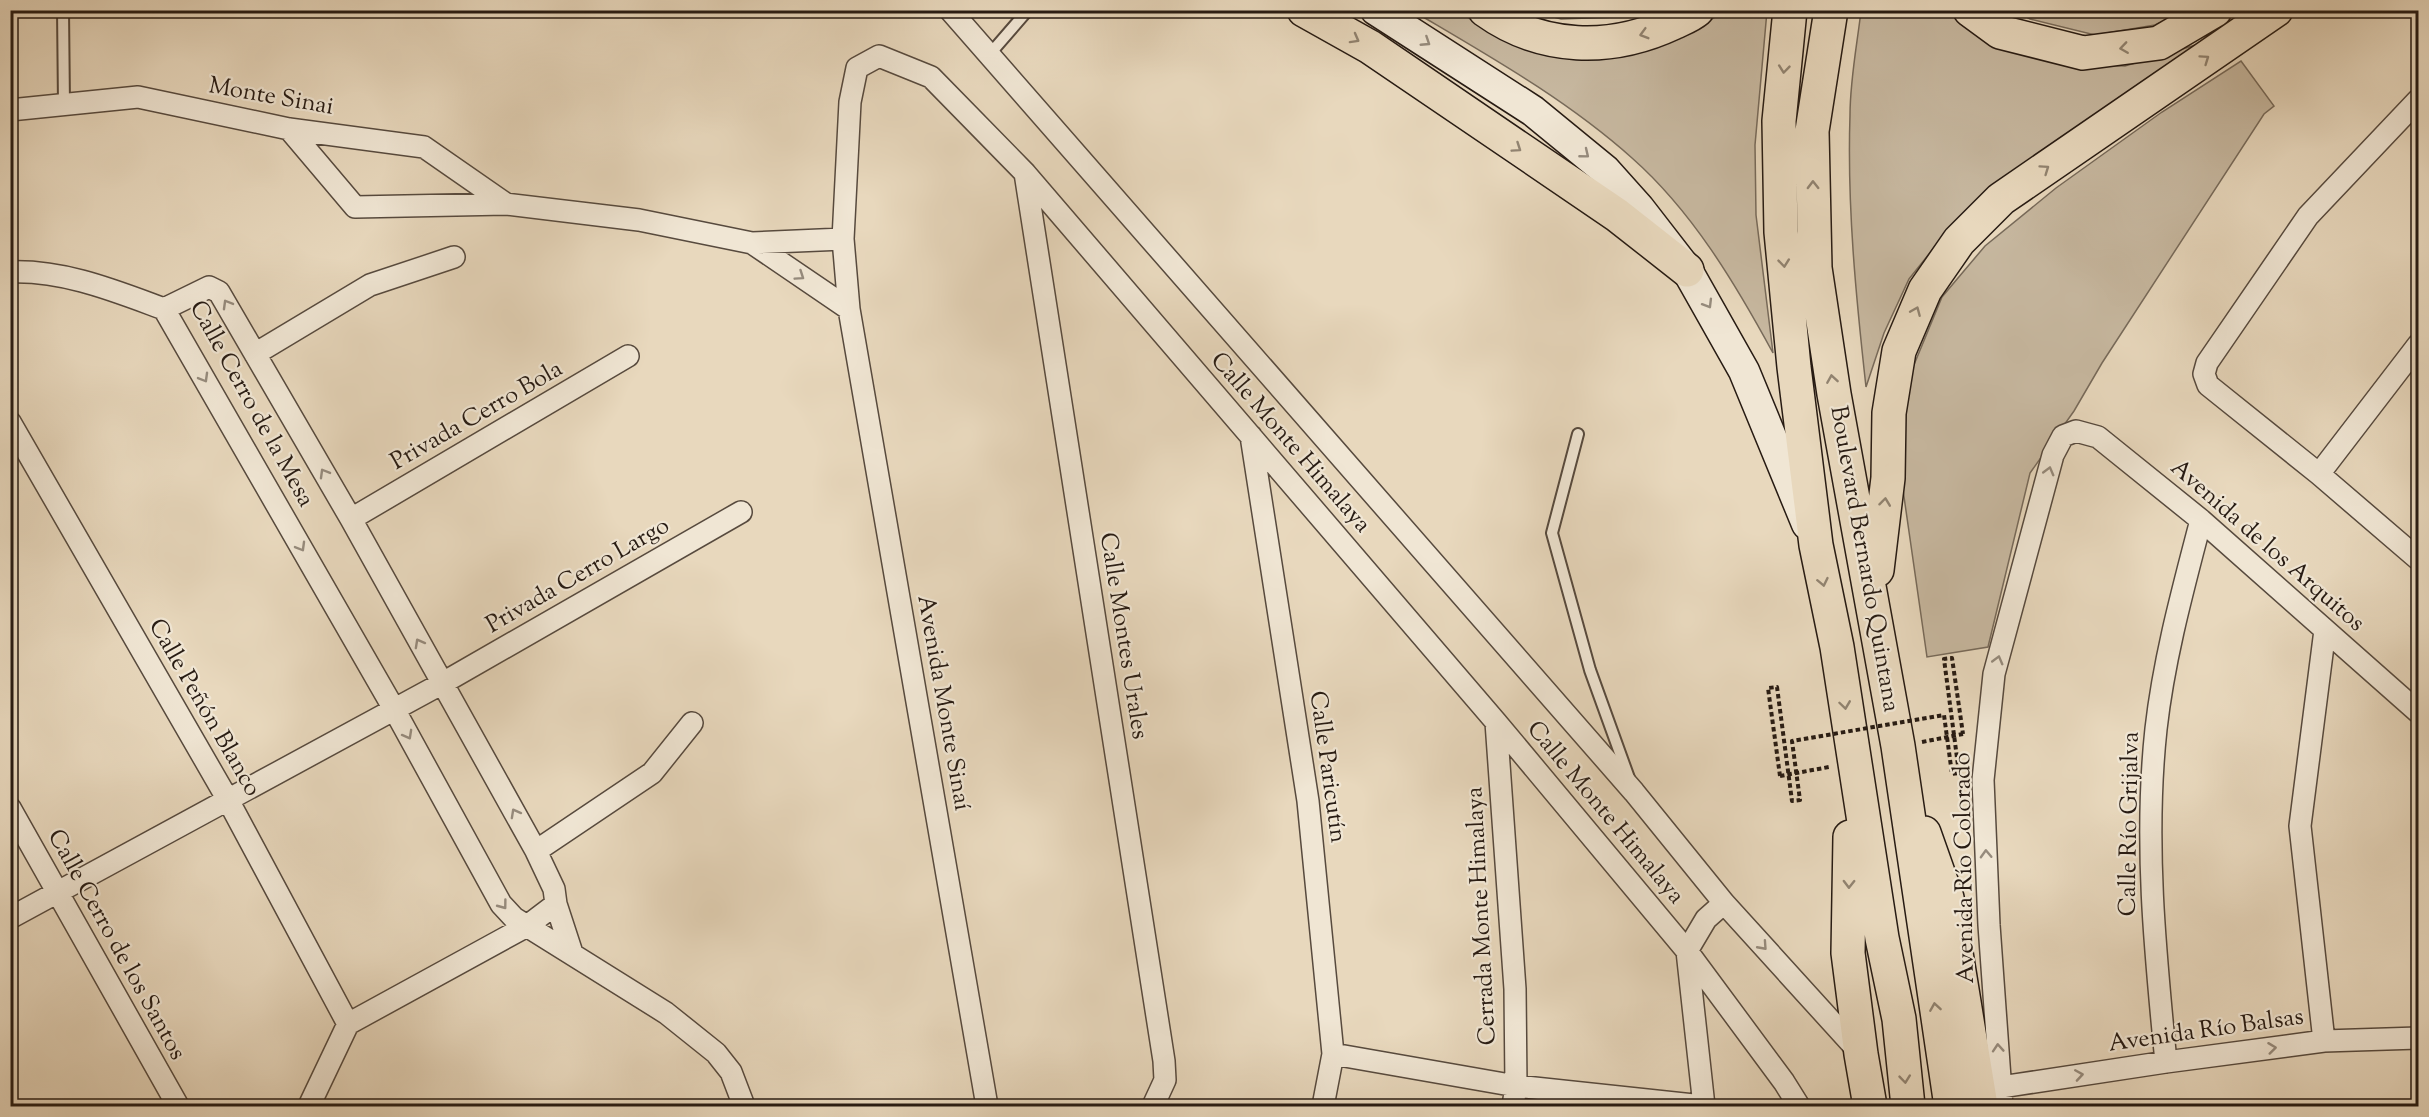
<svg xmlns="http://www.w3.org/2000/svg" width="2429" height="1117" font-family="'Sorts Mill Goudy',serif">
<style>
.green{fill:#c7b8a0;stroke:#776a5a;stroke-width:1.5}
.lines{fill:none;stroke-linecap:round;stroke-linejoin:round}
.lane-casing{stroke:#574a3e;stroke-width:14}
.street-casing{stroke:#574a3e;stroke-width:24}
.secondary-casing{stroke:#271b13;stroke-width:33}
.highway-casing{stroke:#271b13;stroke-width:36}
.path{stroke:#271b13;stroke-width:4;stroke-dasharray:4.5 3;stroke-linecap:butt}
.lane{stroke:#f0e6d4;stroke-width:10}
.street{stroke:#f0e6d4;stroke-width:21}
.secondary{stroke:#f0e6d4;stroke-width:30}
.highway{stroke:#e8d8bd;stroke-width:33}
.path-bridge{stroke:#271b13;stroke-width:4;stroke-dasharray:4.5 3;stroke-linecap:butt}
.oneway{stroke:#918370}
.oneway2{stroke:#968b7d}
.labels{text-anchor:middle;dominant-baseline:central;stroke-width:4.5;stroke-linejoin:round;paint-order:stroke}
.street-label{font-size:24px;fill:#271b13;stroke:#f0e6d4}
</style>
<rect width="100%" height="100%" fill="#e8d8bd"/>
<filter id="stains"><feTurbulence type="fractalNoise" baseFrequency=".00333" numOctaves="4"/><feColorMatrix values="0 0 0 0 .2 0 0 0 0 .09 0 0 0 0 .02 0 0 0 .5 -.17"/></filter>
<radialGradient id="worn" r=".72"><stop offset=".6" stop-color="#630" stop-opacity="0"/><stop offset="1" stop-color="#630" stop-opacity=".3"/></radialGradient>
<path class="green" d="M1413,11H1458L1501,38L1601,57L1656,48L1703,25L1724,11H1767L1755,145L1756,215L1773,353C1735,283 1692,211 1632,158C1566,99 1489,56 1413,11Z
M1532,11V10L1639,11L1617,17L1561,19Z
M1861,11H1946L1957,19L2070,64L2125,66L2199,44L1945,234L1909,279L1884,333L1866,387C1856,297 1847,206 1850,115C1850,80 1857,45 1861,11Z
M2016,11H2183L2155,25L2095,35L2030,19Z
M2241,61L2274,106L2264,114L2102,363L2074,411L2030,473L1988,647L1927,657L1899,462L1911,372L1942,297L1985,246L2056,188L2162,112Z"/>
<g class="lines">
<defs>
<path id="lane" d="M63,10L64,105
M989,55L1028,10
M1578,434L1552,533L1590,670L1629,778"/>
<path id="street" d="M950,10L1634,792L1724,903L1861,1054
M2418,100L2308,216L2207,363L2204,374L2208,385L2319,474L2418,559
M10,110L138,97L289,129L424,147L506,204
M289,129L355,207L506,204L639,220L752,243L843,239
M1025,173L1164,1061L1165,1080L1153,1106
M752,243L849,309
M10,272C64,270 115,291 164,309
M164,309L394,709L501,904L514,918L666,1013L716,1053L731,1072L744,1106
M164,309L209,287L219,292L351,519L536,851L554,889L556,904L572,953
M255,354L370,285L454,257
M10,422L228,800L348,1024
M1251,436L1308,801L1333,1054L1323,1106
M2319,474L2418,345
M351,519L628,356
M1496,722L1515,989L1516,1086L1513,1106
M10,808L178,1106
M536,851L652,773L692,723
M10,918L441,684L741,512
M2324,1041L2300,826L2325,630
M1333,1054L1516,1086L1703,1106
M2166,1062C2155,951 2144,840 2156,729C2164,658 2183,589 2201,520
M2001,1087L2166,1062L2324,1041L2418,1038
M309,1106L348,1024L527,926L556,904
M987,1106L849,309L843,239L850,102L857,68L879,56L931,77L1025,173L1496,722L1687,951L1784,1082L1799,1106
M1704,1106L1687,951L1706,919L1724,903
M2002,1106L1989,925L1983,780L1994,674L2053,455L2063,436L2076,431L2098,437L2201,520L2418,712"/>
<path id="secondary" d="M1376,10L1533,111L1605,170L1639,208L1687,270L1744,371L1807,524"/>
<path id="highway" d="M1304,10L1370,47L1617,215L1687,270
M1485,10C1542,51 1611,52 1673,23C1681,19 1690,16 1697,10
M1790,10L1779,121L1781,232L1794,367L1816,545L1837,647L1882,938L1899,1019L1908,1106
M1831,10L1812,131L1815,268L1834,394L1898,746L1951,1106
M1970,10L2000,32L2083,53L2159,43L2215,10
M1877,570L1888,478L1889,413L1899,351L1925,290L1959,241L2001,199L2276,10
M1924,833L1947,898L1981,1106
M1850,837L1848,953L1861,1054L1870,1106"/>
</defs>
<use href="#lane" class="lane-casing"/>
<use href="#street" class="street-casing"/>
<use href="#secondary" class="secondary-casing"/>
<use href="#highway" class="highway-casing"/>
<path class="path" d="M1922,742L1963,734
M1780,776L1829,767"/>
<use href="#lane" class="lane"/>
<use href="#street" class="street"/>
<use href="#secondary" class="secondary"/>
<use href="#highway" class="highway"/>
<path class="path-bridge" d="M1780,776L1768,688L1777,687L1792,801L1800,800L1792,741L1944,715L1952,774L1959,773L1944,659L1952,658L1963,734"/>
</g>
<defs><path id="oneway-chevron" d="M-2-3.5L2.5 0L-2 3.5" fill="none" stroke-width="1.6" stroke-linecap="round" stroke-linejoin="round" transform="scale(1.5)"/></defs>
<g class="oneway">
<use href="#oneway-chevron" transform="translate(1644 34) rotate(164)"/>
<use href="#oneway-chevron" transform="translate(1355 39) rotate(29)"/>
<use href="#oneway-chevron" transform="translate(2124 48) rotate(172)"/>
<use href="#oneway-chevron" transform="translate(2205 59) rotate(-35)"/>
<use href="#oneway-chevron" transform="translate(1784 69) rotate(96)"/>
<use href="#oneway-chevron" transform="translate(1517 148) rotate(34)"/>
<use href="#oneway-chevron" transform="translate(2045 169) rotate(-35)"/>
<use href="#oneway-chevron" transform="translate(1813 185) rotate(-91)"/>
<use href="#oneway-chevron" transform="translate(1784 263) rotate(84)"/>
<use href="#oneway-chevron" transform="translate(1916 311) rotate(-67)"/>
<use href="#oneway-chevron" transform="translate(1832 379) rotate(-99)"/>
<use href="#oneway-chevron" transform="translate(1885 502) rotate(-83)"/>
<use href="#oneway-chevron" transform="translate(1823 582) rotate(78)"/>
<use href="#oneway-chevron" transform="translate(1845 705) rotate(82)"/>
<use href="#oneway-chevron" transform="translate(1849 884) rotate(91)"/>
<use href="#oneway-chevron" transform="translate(1935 1007) rotate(-99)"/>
<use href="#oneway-chevron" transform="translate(1905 1079) rotate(84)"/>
</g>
<g class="oneway2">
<use href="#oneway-chevron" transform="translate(1426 42) rotate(33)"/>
<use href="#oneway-chevron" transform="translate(1585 154) rotate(39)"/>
<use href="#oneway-chevron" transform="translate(800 276) rotate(34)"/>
<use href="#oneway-chevron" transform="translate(227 304) rotate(-120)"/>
<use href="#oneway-chevron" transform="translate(1708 304) rotate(59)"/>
<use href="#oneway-chevron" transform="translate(204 378) rotate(60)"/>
<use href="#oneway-chevron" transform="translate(2049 471) rotate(-75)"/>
<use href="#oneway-chevron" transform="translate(324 473) rotate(-120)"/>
<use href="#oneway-chevron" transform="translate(301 547) rotate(60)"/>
<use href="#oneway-chevron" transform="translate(419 643) rotate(-119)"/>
<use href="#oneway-chevron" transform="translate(1998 660) rotate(-75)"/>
<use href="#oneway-chevron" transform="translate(408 735) rotate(61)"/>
<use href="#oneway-chevron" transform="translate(515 813) rotate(-119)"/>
<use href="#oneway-chevron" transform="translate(1986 854) rotate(-92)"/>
<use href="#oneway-chevron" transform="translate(503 905) rotate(53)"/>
<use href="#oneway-chevron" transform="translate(1763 946) rotate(48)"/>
<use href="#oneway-chevron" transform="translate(1998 1048) rotate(-94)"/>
<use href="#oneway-chevron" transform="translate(2272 1048) rotate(-7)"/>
<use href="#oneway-chevron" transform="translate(2079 1075) rotate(-9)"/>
</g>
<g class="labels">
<g class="street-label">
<text transform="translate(271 97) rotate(10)">Monte Sinai</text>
<text transform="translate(251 404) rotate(61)">Calle Cerro de la Mesa</text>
<text transform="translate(477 416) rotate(-30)">Privada Cerro Bola</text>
<text transform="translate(1290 443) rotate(49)">Calle Monte Himalaya</text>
<text transform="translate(2267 546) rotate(41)">Avenida de los Arquitos</text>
<text transform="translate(1864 559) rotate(80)">Boulevard Bernardo Quintana</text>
<text transform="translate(578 576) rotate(-30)">Privada Cerro Largo</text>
<text transform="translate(1123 636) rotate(81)">Calle Montes Urales</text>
<text transform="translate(943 703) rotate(80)">Avenida Monte Sinaí</text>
<text transform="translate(204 708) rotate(60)">Calle Peñón Blanco</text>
<text transform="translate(1327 767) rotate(82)">Calle Paricutín</text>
<text transform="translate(1605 813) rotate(50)">Calle Monte Himalaya</text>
<text transform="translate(2130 824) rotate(-89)">Calle Río Grijalva</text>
<text transform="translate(1965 868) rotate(-91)">Avenida Río Colorado</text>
<text transform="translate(1482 916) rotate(-93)">Cerrada Monte Himalaya</text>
<text transform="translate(116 945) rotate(61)">Calle Cerro de los Santos</text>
<text transform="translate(2206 1031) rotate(-8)">Avenida Río Balsas</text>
</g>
</g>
<rect width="2429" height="1117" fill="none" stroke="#e8d8bd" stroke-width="36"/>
<rect x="12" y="12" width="2405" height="1093" fill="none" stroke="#271b13" stroke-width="3"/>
<rect x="18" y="18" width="2393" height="1081" fill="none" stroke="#271b13" stroke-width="1.5"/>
<rect width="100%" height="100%" filter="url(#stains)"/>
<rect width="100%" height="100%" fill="url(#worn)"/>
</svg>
